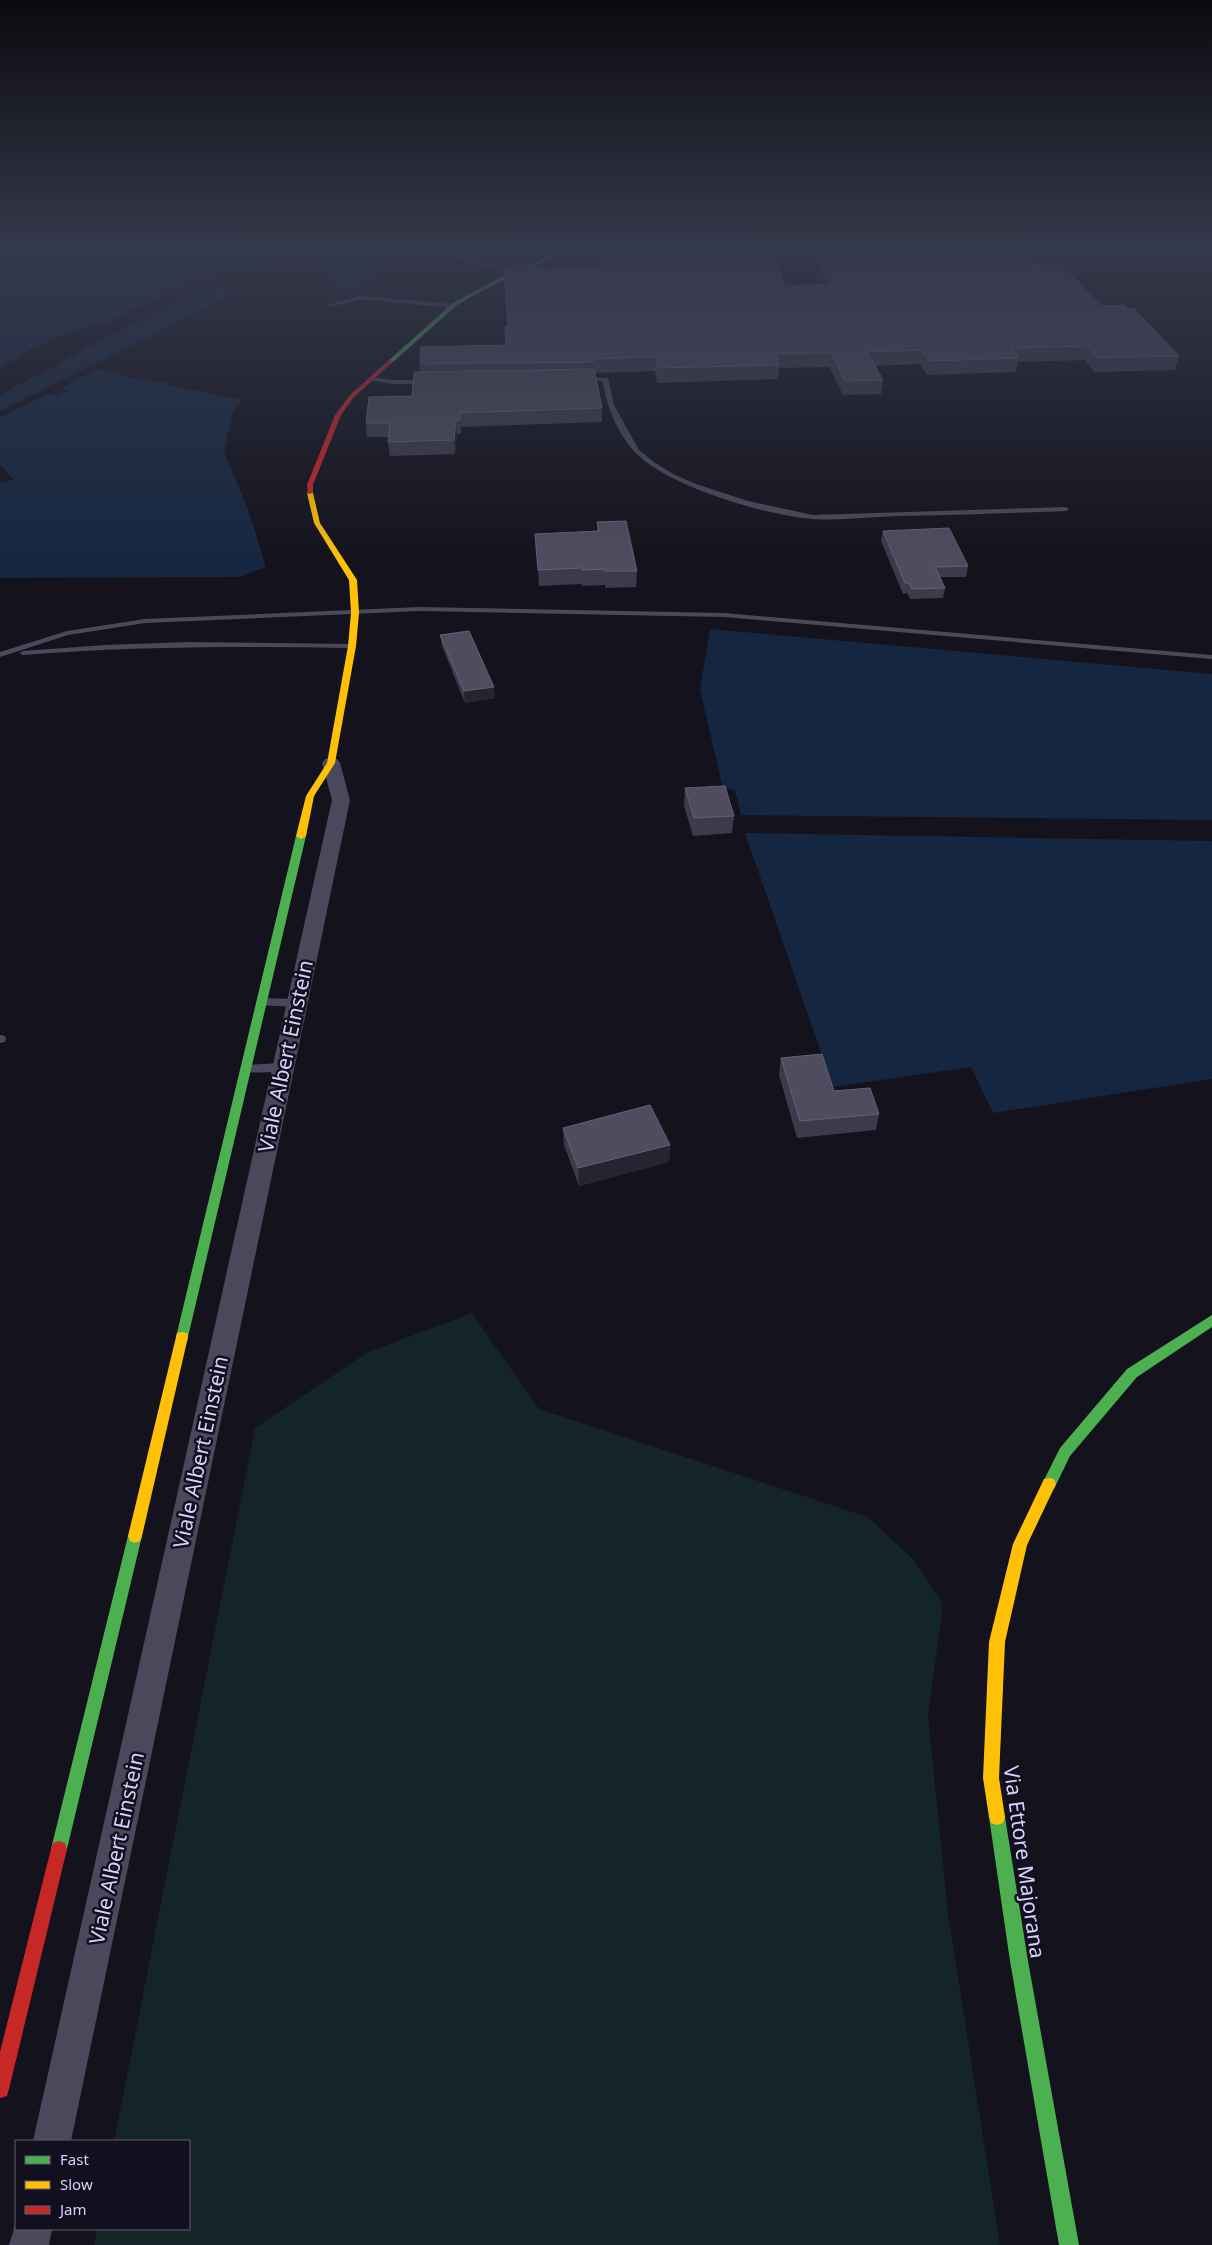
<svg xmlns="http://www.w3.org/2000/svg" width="1212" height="2245" font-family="'Noto Sans',sans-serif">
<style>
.green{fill:#132526}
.water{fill:#152740}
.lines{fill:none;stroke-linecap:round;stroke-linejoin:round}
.river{fill:#152740;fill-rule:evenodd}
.lane{fill:#4a495b;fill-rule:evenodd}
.street{fill:#4a495b;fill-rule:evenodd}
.fast{fill:#4caf50;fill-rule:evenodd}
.slow{fill:#ffc107;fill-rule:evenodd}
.jam{fill:#c62828;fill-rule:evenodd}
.wall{fill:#3d3b4b}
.shaded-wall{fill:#262430}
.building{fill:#4e4c5e;stroke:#636176}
.labels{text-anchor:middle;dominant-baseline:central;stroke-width:5;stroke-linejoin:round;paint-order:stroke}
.near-street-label{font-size:21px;fill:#d6d3fa;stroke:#120f1f}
</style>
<rect width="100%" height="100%" fill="#14121c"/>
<path class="green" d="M472,1313L539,1409L868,1517L914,1560L943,1604L928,1716L948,1913L1000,2245H94L97,2229H189V2141H114L255,1428L368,1352Z"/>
<path class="water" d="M0,247H314L262,270L228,271L200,277L100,326L80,328L31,349L0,368Z
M334,247H401L360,286L331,287L333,282L312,258Z
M221,286L243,289L0,411V395L106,338L212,287Z
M99,369L129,376L130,378L167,383V385L242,400L233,411L224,452L248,509L266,567L241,577L0,578V483L14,480L0,465V418L48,394L57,396L67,391L61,388Z
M710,629L1212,674V820L741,815L735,790L723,789L700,689Z
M745,833L1212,841V1079L993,1113L971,1067L833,1087Z"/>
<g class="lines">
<path class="river" d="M1168,247H1212V257L1171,252Z"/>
<path class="lane" d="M452,254H456L518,273L514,274L452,256Z
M358,296L453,304L456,306L453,308L371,300H358L329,307L326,305Z
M371,377L393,380H426L429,382L426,384H393L369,380Z
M582,377L608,378L614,405L639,450L654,462L673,474L696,484L748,501L813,515L1066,507L1069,509L1066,511C1009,513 953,515 896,516C869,517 840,521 813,519C767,516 666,486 635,452C618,434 606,405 603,381L580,380Z
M420,607L724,613L1212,655V659L724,617L420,611L145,623L68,635L0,657V652L67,631L145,619Z
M187,642L352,644L356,646L352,648C242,646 133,646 23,655L19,653L23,651L105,645Z
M261,998L296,999L301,1003L296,1007L257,1005L256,1002Z
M0,1035L5,1036L6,1039L5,1042L0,1043Z
M282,1063L287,1067C282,1073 245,1075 240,1069L245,1065Z"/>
<path class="street" d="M331,758L337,759L340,763L350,800L71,2141H33L332,800L322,763L325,759Z
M16,2222V2229H52L49,2245H9Z"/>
<path class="fast" d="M569,247H575L497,283L457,305L393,362L388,361L453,303L493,281Z
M301,833L306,836L188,1337L187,1341L182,1342L177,1341L176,1337L296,836Z
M1212,1315V1327L1137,1377L1070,1456L1054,1489L1049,1490L1044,1489L1042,1484L1060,1448L1127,1369Z
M135,1529L140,1531L142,1536L67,1849L65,1855L59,1857L53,1855L51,1849L128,1536L130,1531Z
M997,1809L1003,1811L1005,1817L1028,1961L1079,2245H1059L1010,1961L989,1817L991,1811Z"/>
<path class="slow" d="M310,491L313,493L320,523L357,580L359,613L356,646L335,763L314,796L306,836L301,839L296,836L306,796L327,763L348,646L351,613L349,580L314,523L307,493Z
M182,1332L187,1333L188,1337L142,1536L140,1541L135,1543L130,1541L128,1536L176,1337L177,1333Z
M1049,1478L1054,1479L1056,1484L1027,1545L1005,1642L999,1778L1005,1817L1003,1823L997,1825L991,1823L989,1817L983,1778L989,1642L1013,1544L1044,1479Z"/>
<path class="jam" d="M389,360L394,361L354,397L341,415L313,485V493L308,494L307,485L335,415L350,395Z
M59,1841L65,1843L67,1849L9,2089L7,2096L0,2098V2052L51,1849L53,1843Z"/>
</g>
<path class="wall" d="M671,247H768L786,286L829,285L807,247H882L884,250L1016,247L1031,264L1101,306L1179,356L1175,370L1095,372L1085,360L1018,362L1016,372L927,375L920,364L875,366L883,380L881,394L843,395L829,367L779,368L778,379L657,383L655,371L595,373L602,408V422L461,427V434H457L455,454L390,456L388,442L389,437H367L366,423L412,396L420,372V364L506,345L508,327L600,268V256L675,255Z
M597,522L637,571L636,587L605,588V585L582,586V584L539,586L535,534L597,531Z
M883,531L968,566L966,577H940L945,588L943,598L910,599L907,593L903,594L881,541Z
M440,635L495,698L465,703L442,646Z
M685,788L734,816L732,833L693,836L684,806Z
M781,1058L834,1091L879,1114L876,1130L797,1138L779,1075Z
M563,1128L670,1145L669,1162L579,1186L564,1145Z"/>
<path class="shaded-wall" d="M460,413L461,427V434L460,420Z
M456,420L457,434L455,454L454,440Z
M494,687L495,698L465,703L464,691Z
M670,1145L669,1162L579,1186L578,1168Z"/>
<path class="building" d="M677,247H768L786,286L838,284L816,247H882L884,250L1016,247L1031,264L1062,266L1101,306L1124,305L1128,309H1134L1179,356L1098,358L1088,346L1011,348L1019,358L929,361L922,350L867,352L883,380L845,381L831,353L775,354L779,365L658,368L656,357L592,359L593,362L420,364L421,347L506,345L505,327H508L504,271L520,264L541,270L602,268L600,256L680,255Z
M594,369L602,408L460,413V420H456L454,440L388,442L390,423H366L369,397L412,396L414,372Z
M626,521L637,571H605V569L582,570V568L538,570L535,534L599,531L597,522Z
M949,528L968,566L935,567L945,588L912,589L909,583H905L883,531Z
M469,631L494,687L464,691L440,635Z
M725,786L734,816L694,818L685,788Z
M822,1054L834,1091L870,1088L879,1114L800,1121L781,1058Z
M650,1105L670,1145L578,1168L563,1128Z"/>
<linearGradient id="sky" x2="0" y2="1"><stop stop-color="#0b0a0f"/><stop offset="0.44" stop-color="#34394b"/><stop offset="1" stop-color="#34394b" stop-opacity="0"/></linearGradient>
<rect width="1212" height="561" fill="url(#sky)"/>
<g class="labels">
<g class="near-street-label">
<text transform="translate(285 1056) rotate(-78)">Viale Albert Einstein</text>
<text transform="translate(200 1452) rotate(-78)">Viale Albert Einstein</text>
<text transform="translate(116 1848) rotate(-78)">Viale Albert Einstein</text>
<text transform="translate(1025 1862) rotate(82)">Via Ettore Majorana</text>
</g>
</g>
<rect x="15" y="2140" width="175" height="90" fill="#120f1f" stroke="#605d77"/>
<rect x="25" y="2156" width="25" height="8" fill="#4caf50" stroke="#605d77"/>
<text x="60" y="2165" font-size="15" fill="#d6d3fa">Fast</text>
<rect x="25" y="2181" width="25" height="8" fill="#ffc107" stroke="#605d77"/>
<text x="60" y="2190" font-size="15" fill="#d6d3fa">Slow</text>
<rect x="25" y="2206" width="25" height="8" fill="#c62828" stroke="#605d77"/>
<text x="60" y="2215" font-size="15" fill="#d6d3fa">Jam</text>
</svg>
